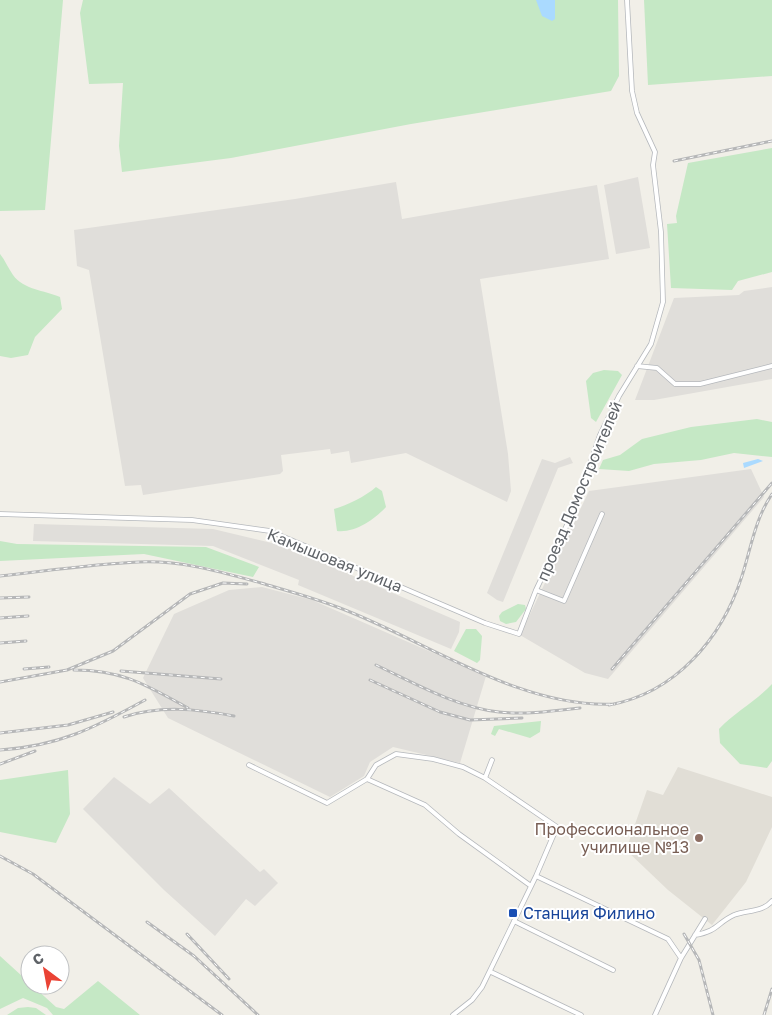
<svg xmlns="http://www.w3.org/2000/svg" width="772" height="1015" font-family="'Golos Text',sans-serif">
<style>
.industrial{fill:#e0deda}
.education{fill:#e1ded6}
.green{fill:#c5e8c5}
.water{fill:#aadaff}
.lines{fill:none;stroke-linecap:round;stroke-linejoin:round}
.street-casing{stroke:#b5b8bc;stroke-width:5.5}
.street{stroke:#fff;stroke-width:4}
.rail-casing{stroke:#b6b7b8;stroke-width:3}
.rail{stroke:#fff;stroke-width:1;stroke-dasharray:4;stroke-linecap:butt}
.education-dot{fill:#8d6e63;stroke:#fff;stroke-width:2}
.transit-dot{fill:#1a4fb4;stroke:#fff;stroke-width:2}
.labels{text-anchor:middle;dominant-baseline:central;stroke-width:4;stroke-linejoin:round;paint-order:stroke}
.street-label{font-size:16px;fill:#5f6368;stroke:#fff}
.education-label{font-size:16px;fill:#785e54;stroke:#fff;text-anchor:end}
.transit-label{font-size:16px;fill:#164399;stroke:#fff;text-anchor:start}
</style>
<rect width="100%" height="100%" fill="#f1efe8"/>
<path class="industrial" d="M638,177L650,248L616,254L604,185Z
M396,182L402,219L597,185L609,259L480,279L508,454L511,491L507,502L406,453L351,463L349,451L331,454L330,449L281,455L283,471L280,474L143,495L141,485L125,486L89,270L77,266L74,230L295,199Z
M772,287V379L654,400H635L674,298L739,295L744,291Z
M570,457L573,463L558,468L503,602L497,600L487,593L542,459L555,463Z
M751,469L764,497L608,679L585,673L520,635L589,491Z
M34,524L213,529L284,546L460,622L459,632L451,649L298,585L299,580L213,546L33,541Z
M262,587L312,600L486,676L460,763L393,747L370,762L364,776L330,797L168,718L143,678L174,614L229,590Z
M114,777L150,804L169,788L260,872L264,869L278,883L255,906L246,899L215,936L164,890L83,809Z"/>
<path class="education" d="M678,767L772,797V827L746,882L712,925L668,890L626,850L647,790L663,795Z"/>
<path class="green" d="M0,0H63L45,210L0,211Z
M83,0H618L619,76L611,91L411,124L231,158L122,172L119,146L123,83L89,84L80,13Z
M644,0H772V76L648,85Z
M772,148V272L738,281L732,290L671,288L667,224L677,223L676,216L688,163Z
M0,254C5,260 8,268 13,275C24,290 44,290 60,297L62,309L35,337L28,355L11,358L0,356Z
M604,370L618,371L622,375L596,422L591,418L586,381L593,373Z
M757,419L772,422V457L734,453L701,460L654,464L629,471L599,469L603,460L620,455L642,439L691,427Z
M376,487L382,491L386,507C374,520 355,533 337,531L334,509C346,506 366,496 376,487Z
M0,541L17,544L206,547L259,567L253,577L144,554L0,561Z
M518,604L525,605L526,609L516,622L506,624L500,621L499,616L502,612Z
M466,629H476L482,636L480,660L477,663L454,651Z
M772,684V761L767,768L740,764L720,743L719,729C735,712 755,702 772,684Z
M541,721L540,732L530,738L499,729L495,736L491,734L494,726Z
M68,770L70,814L56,843L0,832V780Z
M0,956L56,1007L64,1009L98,981L140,1015H53L47,1008L23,998L0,1009Z
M28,1007L36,1008L46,1015H7L18,1008Z"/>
<path class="water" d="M536,0H555V19L552,21L542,16Z
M758,459L763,461L744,468L743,463Z"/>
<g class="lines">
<defs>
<path id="street" d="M637,366L657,368L675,384H700L772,366
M0,514L192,520L270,531L485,623L519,634L536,590L575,508L600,435L619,396L651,344L663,302L661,232L653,165L655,152L637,113L632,91L627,0
M536,590L564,601L602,514
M249,765L327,803L367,779
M485,778L492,760
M531,886L459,834L425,805L367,779L376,765L396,754L433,759L463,767L485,778L557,827L536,876
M514,921L613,970
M695,935C717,932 718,922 734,915C747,910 763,912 772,901
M491,972L581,1015
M453,1015L472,1000L482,987L536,876L668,939L681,958
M655,1015L681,958L705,919"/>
</defs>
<use href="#street" class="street-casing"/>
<use href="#street" class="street"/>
<defs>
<path id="rail" d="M674,161L772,141
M0,576C46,571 93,564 139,562C181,560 221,572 261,583C288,591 314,598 340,608C427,641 520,709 615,704
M0,598L29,597
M0,618L28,616
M0,643L26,641
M376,665C414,683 456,707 499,712C525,715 554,711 580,708
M24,669L49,667
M612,669L772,483
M74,670C123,670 146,685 188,708
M121,671L221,679
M370,680L440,712L470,720L522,718
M0,682L67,670L113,651L190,594L223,583L247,584
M609,705C676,693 722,638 742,576C751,548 755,519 772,494
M124,717C160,705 197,709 234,716
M0,733L68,725L113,712
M0,750C59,746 94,728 145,700
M0,764L35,751
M0,856L33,874L222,1015
M147,922L194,956L258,1015
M187,934L229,979
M684,934L699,960L713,1015
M764,1015L772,989"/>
</defs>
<use href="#rail" class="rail-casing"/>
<use href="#rail" class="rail"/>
</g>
<circle class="education-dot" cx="699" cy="838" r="5"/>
<rect class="transit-dot" x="508" y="908" width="10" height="10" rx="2.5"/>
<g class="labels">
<g class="street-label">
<text transform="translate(579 491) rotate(-67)">проезд Домостроителей</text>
<text transform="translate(335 560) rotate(22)">Камышовая улица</text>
</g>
<g class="education-label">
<text x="689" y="829">Профессиональное<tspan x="689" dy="18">училище №13</tspan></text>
</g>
<g class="transit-label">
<text x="523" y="913">Станция Филино</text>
</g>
</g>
<g transform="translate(45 970) rotate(328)"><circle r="24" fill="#ffffff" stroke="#bfc1c3"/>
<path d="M0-4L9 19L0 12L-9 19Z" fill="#ea4335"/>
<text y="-8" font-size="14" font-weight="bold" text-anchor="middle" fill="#5f6368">С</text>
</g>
</svg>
